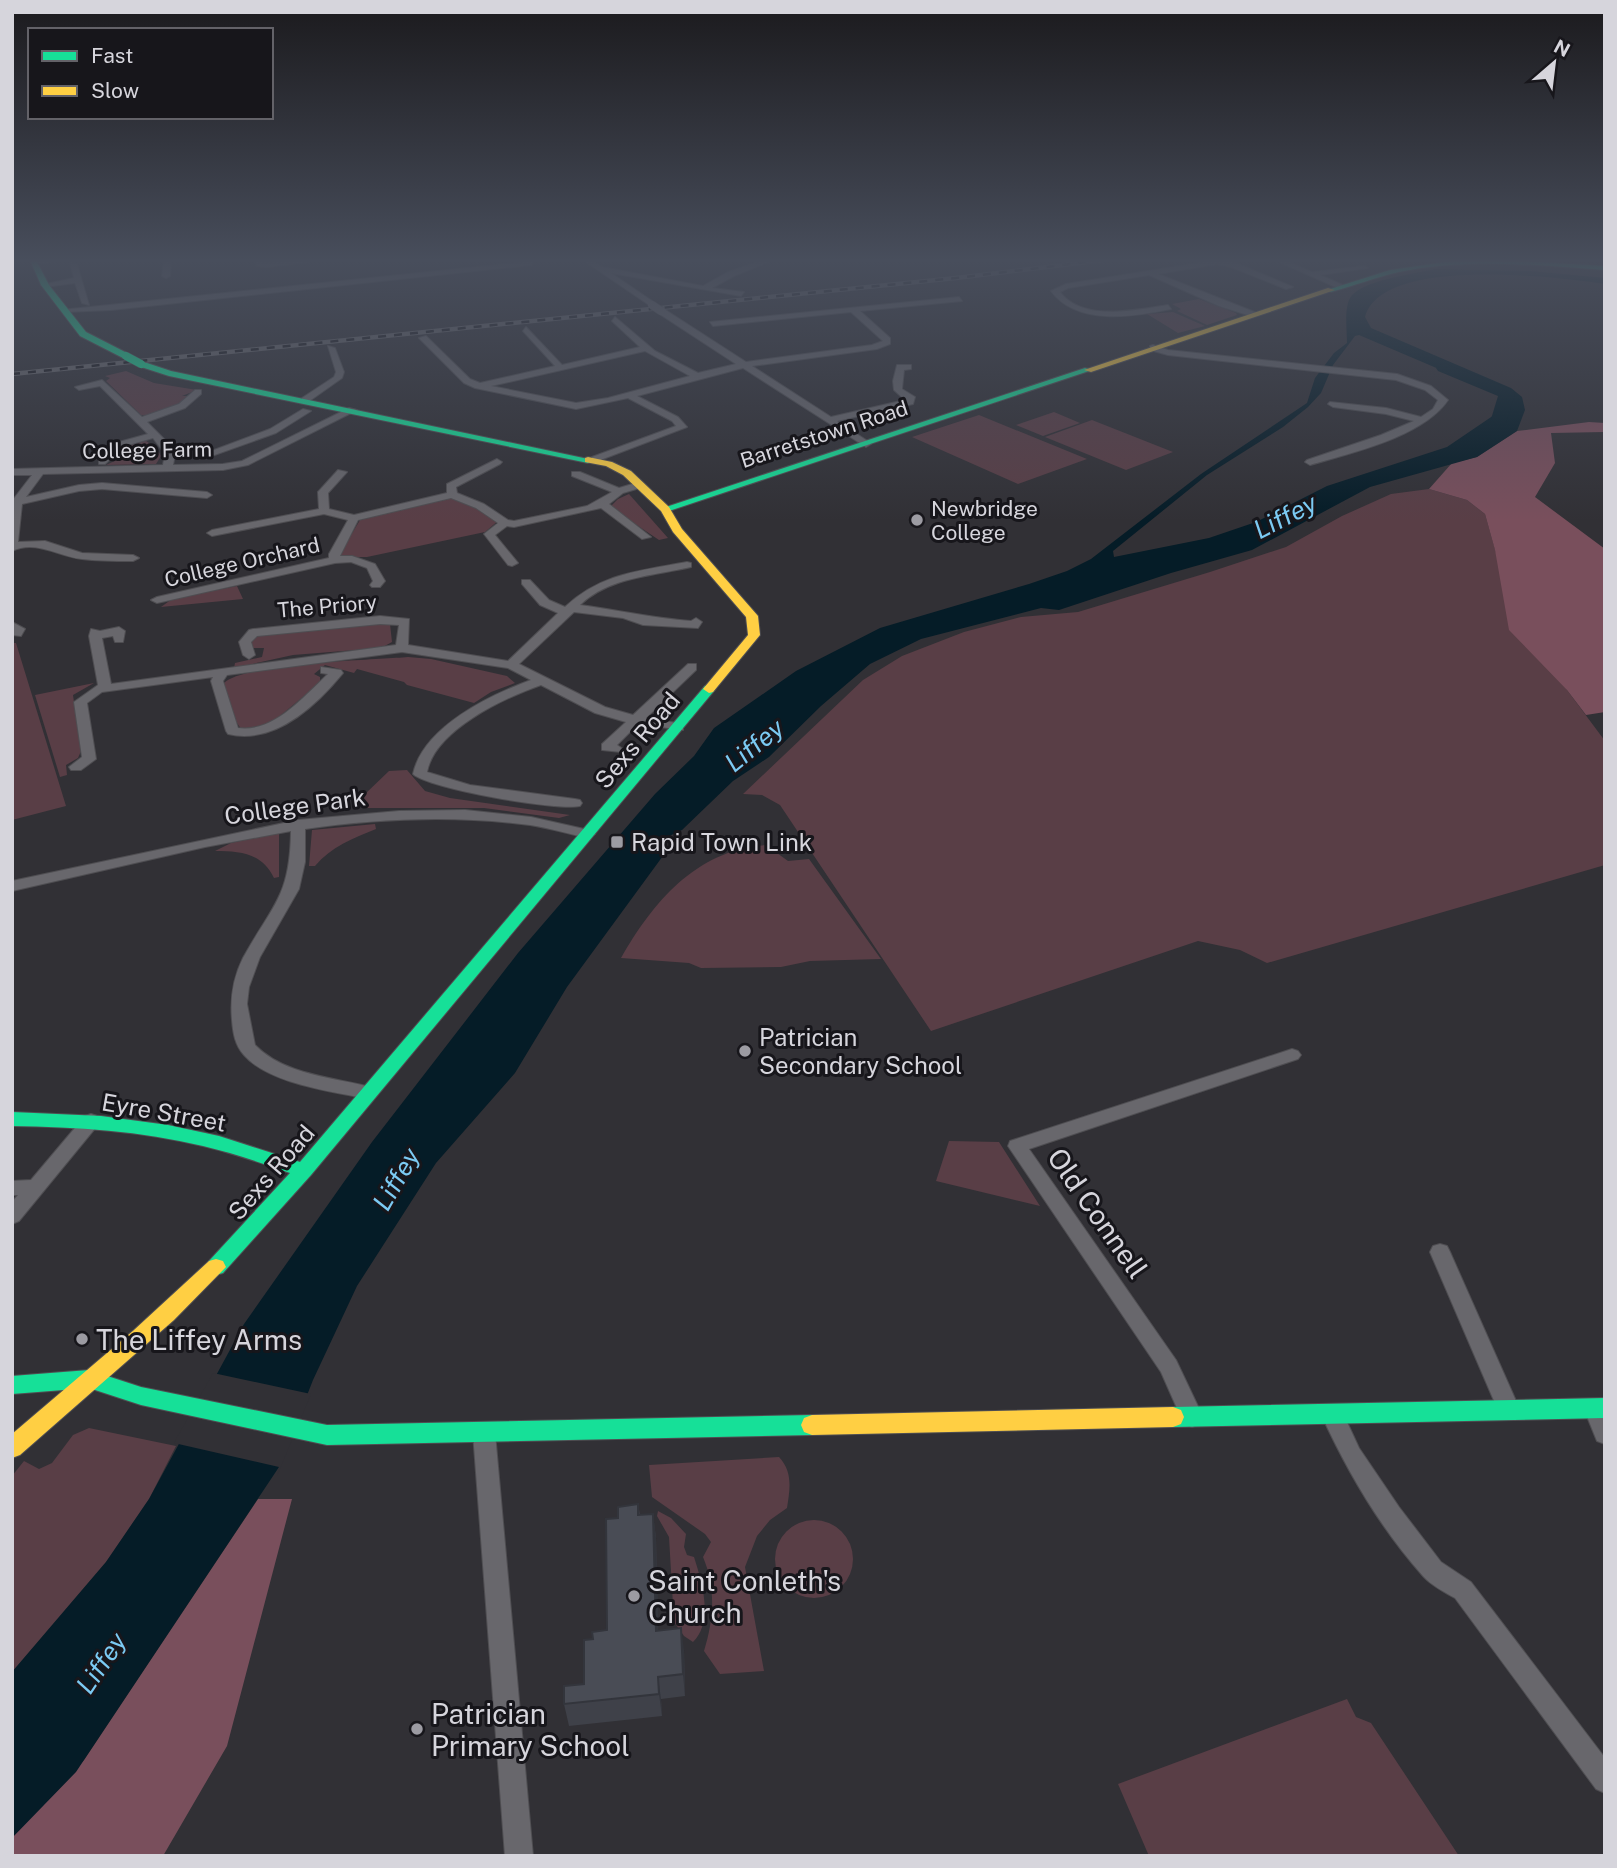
<svg xmlns="http://www.w3.org/2000/svg" width="1617" height="1868" font-family="'Public Sans',sans-serif">
<style>
.green{fill:#593e46}
.forest{fill:#794f5c}
.water{fill:#051c27;fill-rule:evenodd}
.pier{fill:#313035}
.lines{fill:none;stroke-linecap:round;stroke-linejoin:round}
.river{fill:#051c27;fill-rule:evenodd}
.street-casing{stroke:#4f4e52;stroke-width:2}
.fast-casing{stroke:#4f4e52;stroke-width:2}
.slow-casing{stroke:#4f4e52;stroke-width:2}
.street{fill:#68676c;fill-rule:evenodd}
.fast{fill:#16e098;fill-rule:evenodd}
.slow{fill:#ffcf43;fill-rule:evenodd}
.rail-casing{stroke:#68676b;stroke-width:4.5}
.rail{stroke:#17161b;stroke-width:2.5;stroke-dasharray:8;stroke-linecap:butt}
.street-bridge-casing{stroke:#4f4e52;stroke-width:9;stroke-linecap:butt}
.fast-bridge-casing{stroke:#4f4e52;stroke-width:9;stroke-linecap:butt}
.street-bridge{stroke:#68676c;stroke-width:8}
.fast-bridge{stroke:#16e098;stroke-width:8}
.wall{fill:#3f4149}
.shaded-wall{fill:#33353c}
.building{fill:#494c55;stroke:#33353c;stroke-width:2}
.poi-dot{fill:#9c9ba2;stroke:#17161b;stroke-width:2.5}
.labels{text-anchor:middle;dominant-baseline:central;stroke-width:6;stroke-linejoin:round;paint-order:stroke}
.far-street-label{font-size:21px;fill:#d6d5dc;stroke:#17161b}
.far-poi-label{font-size:21px;fill:#d6d5dc;stroke:#17161b;text-anchor:start}
.street-label{font-size:24px;fill:#d6d5dc;stroke:#17161b}
.poi-label{font-size:24px;fill:#d6d5dc;stroke:#17161b;text-anchor:start}
.water-label{font-size:26px;font-style:italic;fill:#7bcaf3;stroke:#17161b}
.near-street-label{font-size:28px;fill:#d6d5dc;stroke:#17161b}
.near-poi-label{font-size:28px;fill:#d6d5dc;stroke:#17161b;text-anchor:start}
</style>
<rect width="100%" height="100%" fill="#313035"/>
<path class="green" d="M1199,299L1236,313L1237,315L1207,325L1177,311L1181,309L1172,304Z
M1173,312L1205,326L1178,333L1147,314Z
M126,371L154,383L197,390L182,396H189L186,402L150,416L141,415L106,381L110,378L105,376Z
M1054,412L1080,423L1043,436L1016,425Z
M979,415L1087,459L1018,484L912,437Z
M1092,420L1173,452L1126,470L1045,437Z
M145,440L157,449L161,456L156,464L106,465L121,458L113,453L126,444Z
M1429,489L1467,500L1485,514L1496,553L1567,690L1605,741V865L1267,963L1240,950L1198,941L931,1031L780,805L762,795L743,794L863,680L902,656L964,632L1021,617L1078,612L1210,572L1286,547L1342,516L1391,494Z
M629,494L668,538L659,540L610,507L618,499Z
M449,498L462,500L498,521L485,532L367,557H338L360,520Z
M237,586L243,599L161,607L172,599Z
M382,623L390,624L392,642L381,648L293,655L234,668L235,663L262,657L264,648H250V640L258,635Z
M12,643H16L66,806L12,820Z
M408,657L431,659L507,676L515,683L491,692L474,703L407,685L404,682L357,669L354,673L325,665L314,674L320,677V683L270,724L241,729L235,720L224,683C243,663 375,660 408,657Z
M94,683L73,695L81,751L78,758L66,765L67,775L60,777L35,695Z
M407,770L425,791L450,798L570,815L559,818L484,808H363L364,795L389,771Z
M375,824L376,829C353,838 331,847 315,866H309L312,830Z
M279,832V877L274,878C262,853 240,851 215,851L231,843Z
M766,845L788,861L809,859L881,959L810,961L781,967L701,968L689,963L621,958C653,902 696,850 766,845Z
M949,1141L999,1142L1040,1206L936,1181Z
M89,1428L176,1446L149,1499L106,1562L12,1672V1476L24,1461L39,1469L52,1463L73,1435Z
M779,1457C793,1472 790,1489 787,1508L770,1520L757,1536L745,1567L764,1671L720,1674L704,1651C714,1619 716,1588 703,1557L711,1542L705,1534L652,1497L649,1465Z
M658,1511L671,1518L686,1534L684,1547L687,1555L694,1557C702,1582 714,1621 693,1642L684,1636L674,1622L669,1537L657,1516Z
M775 1559a39 39 0 1 1 78 0a39 39 0 1 1-78 0Z
M1347,1699L1356,1717L1371,1723L1459,1856H1149L1118,1784Z"/>
<path class="forest" d="M1589,422L1605,423V432L1551,433L1555,463L1535,497L1605,549V712L1586,715L1567,690L1509,630L1495,550L1485,514L1467,500L1429,489L1452,463L1477,457L1517,431Z
M258,1499H292L227,1746L163,1856H12V1837L84,1760Z"/>
<path class="water" d="M1435,269L1530,271L1605,278V284C1556,277 1382,255 1365,317L1371,328L1511,388L1522,397L1525,410L1517,431L1477,457L1370,487L1252,550L1171,573L1059,610L1041,608L921,639L870,664L821,706L769,757L733,781L682,830L665,838L668,849L567,987L515,1073L436,1163L357,1286L313,1380L279,1467L76,1772L12,1838V1672L106,1562L149,1499L244,1324L372,1142L518,953L655,794L694,756L714,728L796,671L880,628L1029,584L1067,571L1091,559L1201,474L1307,403L1315,378L1334,353L1347,343C1347,330 1344,309 1350,298C1361,280 1415,274 1435,269ZM1359,335L1467,381L1494,387L1501,398L1500,411L1447,447L1327,486L1256,522L1209,538L1114,557L1113,551L1207,475L1283,427L1308,407L1321,393L1333,365L1355,336Z"/>
<path class="pier" d="M213,1373L311,1394L277,1476L279,1467L174,1443Z"/>
<g class="lines">
<path class="river" d="M1444,363L1513,390L1515,394L1506,423H1494L1491,419L1498,396L1438,371L1436,368Z"/>
<defs>
<path id="street" d="M32,260H64L35,264Z
M164,260H171L170,276L166,278L162,276Z
M254,260L267,263L324,260L267,267L257,266Z
M583,260H591L602,267L703,286L728,272L763,260H773L734,276L712,288L744,292L741,296L611,273L655,303L652,307Z
M1217,260L1236,263L1293,287L1286,289L1231,267L1217,264L1158,274L1257,313L1254,317L1219,306L1149,275L1068,288L1060,292C1083,322 1135,310 1168,305L1171,309C1133,317 1077,326 1051,291L1066,284Z
M1275,260H1284L1312,272L1364,266L1368,268L1320,275L1343,285L1340,289Z
M534,261L531,265L111,310L65,312L61,310Z
M70,262L77,264L89,305L82,303L75,283L45,287L41,285L74,278Z
M959,297L962,301L860,311L890,338V344L877,349L752,366L831,417L905,400L894,390L893,381L897,365H911V369L904,370L902,389L915,397L913,404L837,421L869,442L871,444L866,447L743,368L637,396L678,417L687,427L595,462L592,461V457L676,426L672,421L628,398L576,409L475,388L464,383L419,338L426,336L470,379L480,383L555,366L523,331L526,327L562,365L640,347L612,321L615,317L655,351L698,373L736,364L658,313V309H664L746,362L872,345L883,341L851,312L713,326L710,322ZM645,351L690,376L608,398L576,403L491,386Z
M1153,345L1168,350L1397,374L1431,386L1448,400C1423,437 1351,453 1310,465L1305,462L1307,460L1381,435L1414,421L1386,414L1333,407L1328,404L1330,402L1386,408L1421,417L1433,409L1438,400L1425,390L1396,380L1168,355L1150,350V346Z
M328,346L335,348L344,372L342,378L308,402H302V398L334,377L336,372Z
M102,380L142,417L179,404L195,390H201V394L185,408L147,422L167,442L175,454L173,465L223,464L242,461L349,408L357,410L248,465L223,470L43,474L26,497L79,485L102,483L207,492L212,495L207,498L102,489L79,491L22,504L18,542L45,541L82,553L133,555L139,558L133,561C116,561 99,561 82,559C59,557 36,539 12,551V501L32,475H12V469L163,465L165,454L153,438L125,446L105,464H99V460L119,442L148,434L100,386L79,390L75,387Z
M303,409L311,411L276,433L206,458L198,456L270,429Z
M497,459L502,462L500,464L456,487L457,493L484,504L508,520L514,521L587,506L612,492L572,476V472H580L619,488L639,482L644,485L643,487L623,493L609,504L651,537L642,539L601,508L514,527L507,526L495,535L518,563L512,566L508,565L484,534L498,523L476,508L451,498L358,520L340,556H352L375,564L385,581L380,587H372L370,585L373,581L367,568L351,562L335,563L157,603L151,600L157,597L329,558V554L348,520L324,514L212,536L207,533L212,530L319,509L318,492L338,470L347,472L328,493L329,509L354,515L447,493V484Z
M687,562L691,563V567C653,576 609,577 580,605C617,610 653,618 691,621L696,618L702,622L698,628L643,625L623,618L574,612L519,664L605,707L633,715L688,664H696V670L646,718L683,724V730L638,724L617,745L623,749L621,752L602,750V744L626,722L595,713L541,685C504,698 435,730 427,772L470,785L575,799L580,800L582,803L580,806C558,811 429,789 413,774C423,727 490,695 531,680L508,668L402,652L227,675L223,681L237,725L238,728C274,733 304,696 328,674L321,673V667L341,670L343,673C316,706 274,745 228,734L226,731L211,681L213,677L102,692L87,703L96,759L81,770H71L69,767L82,757L74,702L98,685L89,636L91,629L100,631L119,627L125,631L123,642H115L113,636L102,638L111,684L396,645L399,625L380,624L257,636L251,642L255,655L249,659L243,655L239,642L249,630L253,629L380,616L409,619L408,645L508,661L558,613L540,605L522,584V580H530L549,600L565,607C601,573 640,571 687,562Z
M12,622L25,629L21,636L12,635Z
M465,810L531,817L593,831L595,834L588,838C569,834 550,828 530,825C455,815 380,818 305,829V862L299,889L260,957L249,987L247,1004L255,1045C285,1076 335,1077 374,1088L377,1093L374,1098L368,1099C332,1091 269,1084 244,1055C235,1045 233,1033 232,1020C230,998 233,978 243,958C272,905 290,898 291,831L205,847L12,891V881L298,820L399,811Z
M1292,1049L1298,1051L1301,1055L1298,1059L1029,1149L1176,1360L1203,1417L1200,1424L1192,1427L1184,1424L1161,1372L1008,1146L1010,1141Z
M91,1114L97,1116L100,1121L97,1126L19,1221L12,1224V1202L18,1195H12V1181L31,1180L85,1116Z
M1440,1244L1447,1246L1450,1252L1520,1410L1517,1417L1509,1420L1501,1417L1498,1410L1430,1252L1433,1246Z
M1595,1399L1603,1402L1605,1407V1444L1597,1441L1584,1409L1587,1402Z
M1332,1404L1340,1407L1359,1448L1399,1507L1441,1562L1471,1582L1605,1758V1793L1596,1789L1455,1598C1444,1592 1431,1585 1423,1576C1381,1529 1347,1471 1321,1414L1324,1407Z
M484,1423L492,1426L495,1433L533,1856H505L473,1433L476,1426Z"/>
<path id="fast" d="M30,260H36L49,285L86,332L129,354V358H123L80,336L41,285Z
M1458,260H1507L1605,266V270C1536,265 1466,258 1399,272C1376,277 1354,286 1331,292L1327,290L1390,270Z
M141,361L171,371L593,460L588,463L169,376L138,366V362Z
M1085,368L1092,370L669,511L660,509Z
M709,685L715,689L713,692L311,1175L223,1273L216,1275L209,1273L206,1267L209,1261L290,1173C261,1163 233,1153 203,1146C141,1131 77,1127 12,1126V1112L101,1116L168,1125L219,1136L300,1162L705,686Z
M89,1370L141,1387L327,1425L812,1415L820,1418L823,1425L820,1432L812,1435L327,1445L141,1405L89,1388L12,1394V1376Z
M1605,1398V1418L1173,1427L1165,1424L1162,1417L1165,1410L1173,1407Z"/>
<path id="slow" d="M1328,288L1335,290L1091,372L1084,370Z
M588,457L612,462L631,471L669,507L682,529L758,616L760,635L713,692L709,693L703,689L748,635L746,617L673,532L661,511L623,475L606,466L585,462V458Z
M216,1259L223,1261L226,1267L174,1320L20,1455L12,1458V1434L134,1330L209,1261Z
M1173,1407L1181,1410L1184,1417L1181,1424L1173,1427L812,1435L804,1432L801,1425L804,1418L812,1415Z"/>
</defs>
<use href="#street" class="street-casing"/>
<use href="#fast" class="fast-casing"/>
<use href="#slow" class="slow-casing"/>
<use href="#street" class="street"/>
<use href="#fast" class="fast"/>
<use href="#slow" class="slow"/>
<defs>
<path id="rail" d="M12,374L956,278L1104,260"/>
</defs>
<use href="#rail" class="rail-casing"/>
<use href="#rail" class="rail"/>
<defs>
<path id="street-bridge" d="M652,305L661,311"/>
<path id="fast-bridge" d="M126,356L141,364"/>
</defs>
<use href="#street-bridge" class="street-bridge-casing"/>
<use href="#fast-bridge" class="fast-bridge-casing"/>
<use href="#street-bridge" class="street-bridge"/>
<use href="#fast-bridge" class="fast-bridge"/>
</g>
<path class="wall" d="M638,1504L640,1515L653,1514L656,1538L658,1630L684,1650L685,1696L661,1699L662,1716L569,1726L564,1704L584,1684L593,1639L607,1630Z"/>
<path class="shaded-wall" d="M653,1514L656,1538L659,1653L656,1631Z
M681,1628L684,1650L685,1696L683,1674Z
M658,1677L661,1699L662,1716L659,1694Z"/>
<path class="building" d="M638,1504V1515L653,1514L656,1631L681,1628L683,1674L658,1677L659,1694L564,1704V1686L584,1684V1640L593,1639L592,1632L607,1630L606,1519L618,1518V1507Z"/>
<linearGradient id="sky" x2="0" y2="1"><stop stop-color="#1b1a1d"/><stop offset="0.5" stop-color="#484e5c"/><stop offset="1" stop-color="#484e5c" stop-opacity="0"/></linearGradient>
<rect width="1617" height="521" fill="url(#sky)"/>
<g class="poi-dot">
<circle cx="917" cy="520" r="7"/>
<rect x="610" y="835" width="14" height="14" rx="3.5"/>
<circle cx="745" cy="1051" r="7"/>
<circle cx="82" cy="1339" r="7"/>
<circle cx="634" cy="1596" r="7"/>
<circle cx="417" cy="1729" r="7"/>
</g>
<g class="labels">
<g class="far-street-label">
<text transform="translate(824 434) rotate(-18)">Barretstown Road</text>
<text transform="translate(147 450) rotate(-1)">College Farm</text>
<text transform="translate(242 562) rotate(-13)">College Orchard</text>
<text transform="translate(327 606) rotate(-5)">The Priory</text>
</g>
<g class="far-poi-label">
<text x="931" y="508">Newbridge<tspan x="931" dy="24">College</tspan></text>
</g>
<g class="street-label">
<text transform="translate(637 740) rotate(-50)">Sexs Road</text>
<text transform="translate(295 806) rotate(-8)">College Park</text>
<text transform="translate(164 1112) rotate(10)">Eyre Street</text>
<text transform="translate(271 1172) rotate(-49)">Sexs Road</text>
</g>
<g class="poi-label">
<text x="631" y="842">Rapid Town Link</text>
<text x="759" y="1037">Patrician<tspan x="759" dy="28">Secondary School</tspan></text>
</g>
<g class="water-label">
<text transform="translate(1285 516) rotate(-27)">Liffey</text>
<text transform="translate(754 745) rotate(-39)">Liffey</text>
<text transform="translate(396 1179) rotate(-60)">Liffey</text>
<text transform="translate(101 1663) rotate(-56)">Liffey</text>
</g>
<g class="near-street-label">
<text transform="translate(1098 1213) rotate(55)">Old Connell</text>
</g>
<g class="near-poi-label">
<text x="96" y="1339">The Liffey Arms</text>
<text x="648" y="1580">Saint Conleth's<tspan x="648" dy="32">Church</tspan></text>
<text x="431" y="1713">Patrician<tspan x="431" dy="32">Primary School</tspan></text>
</g>
</g>
<rect width="1617" height="1868" fill="none" stroke="#d6d5dc" stroke-width="28"/>
<rect x="28" y="28" width="245" height="91" fill="#17161b" stroke="#636268" stroke-width="2"/>
<rect x="42" y="51" width="35" height="10" fill="#16e098" stroke="#636268" stroke-width="2"/>
<text x="91" y="63" font-size="21" fill="#d6d5dc">Fast</text>
<rect x="42" y="86" width="35" height="10" fill="#ffcf43" stroke="#636268" stroke-width="2"/>
<text x="91" y="98" font-size="21" fill="#d6d5dc">Slow</text>
<g transform="translate(1554 63) rotate(28)" stroke="#17161b" stroke-width="5" paint-order="stroke">
<path d="M0-5L12 26L0 18L-12 26Z" fill="#d6d5dc"/>
<text y="-10" font-size="19" font-weight="bold" text-anchor="middle" fill="#d6d5dc">N</text>
</g>
</svg>
